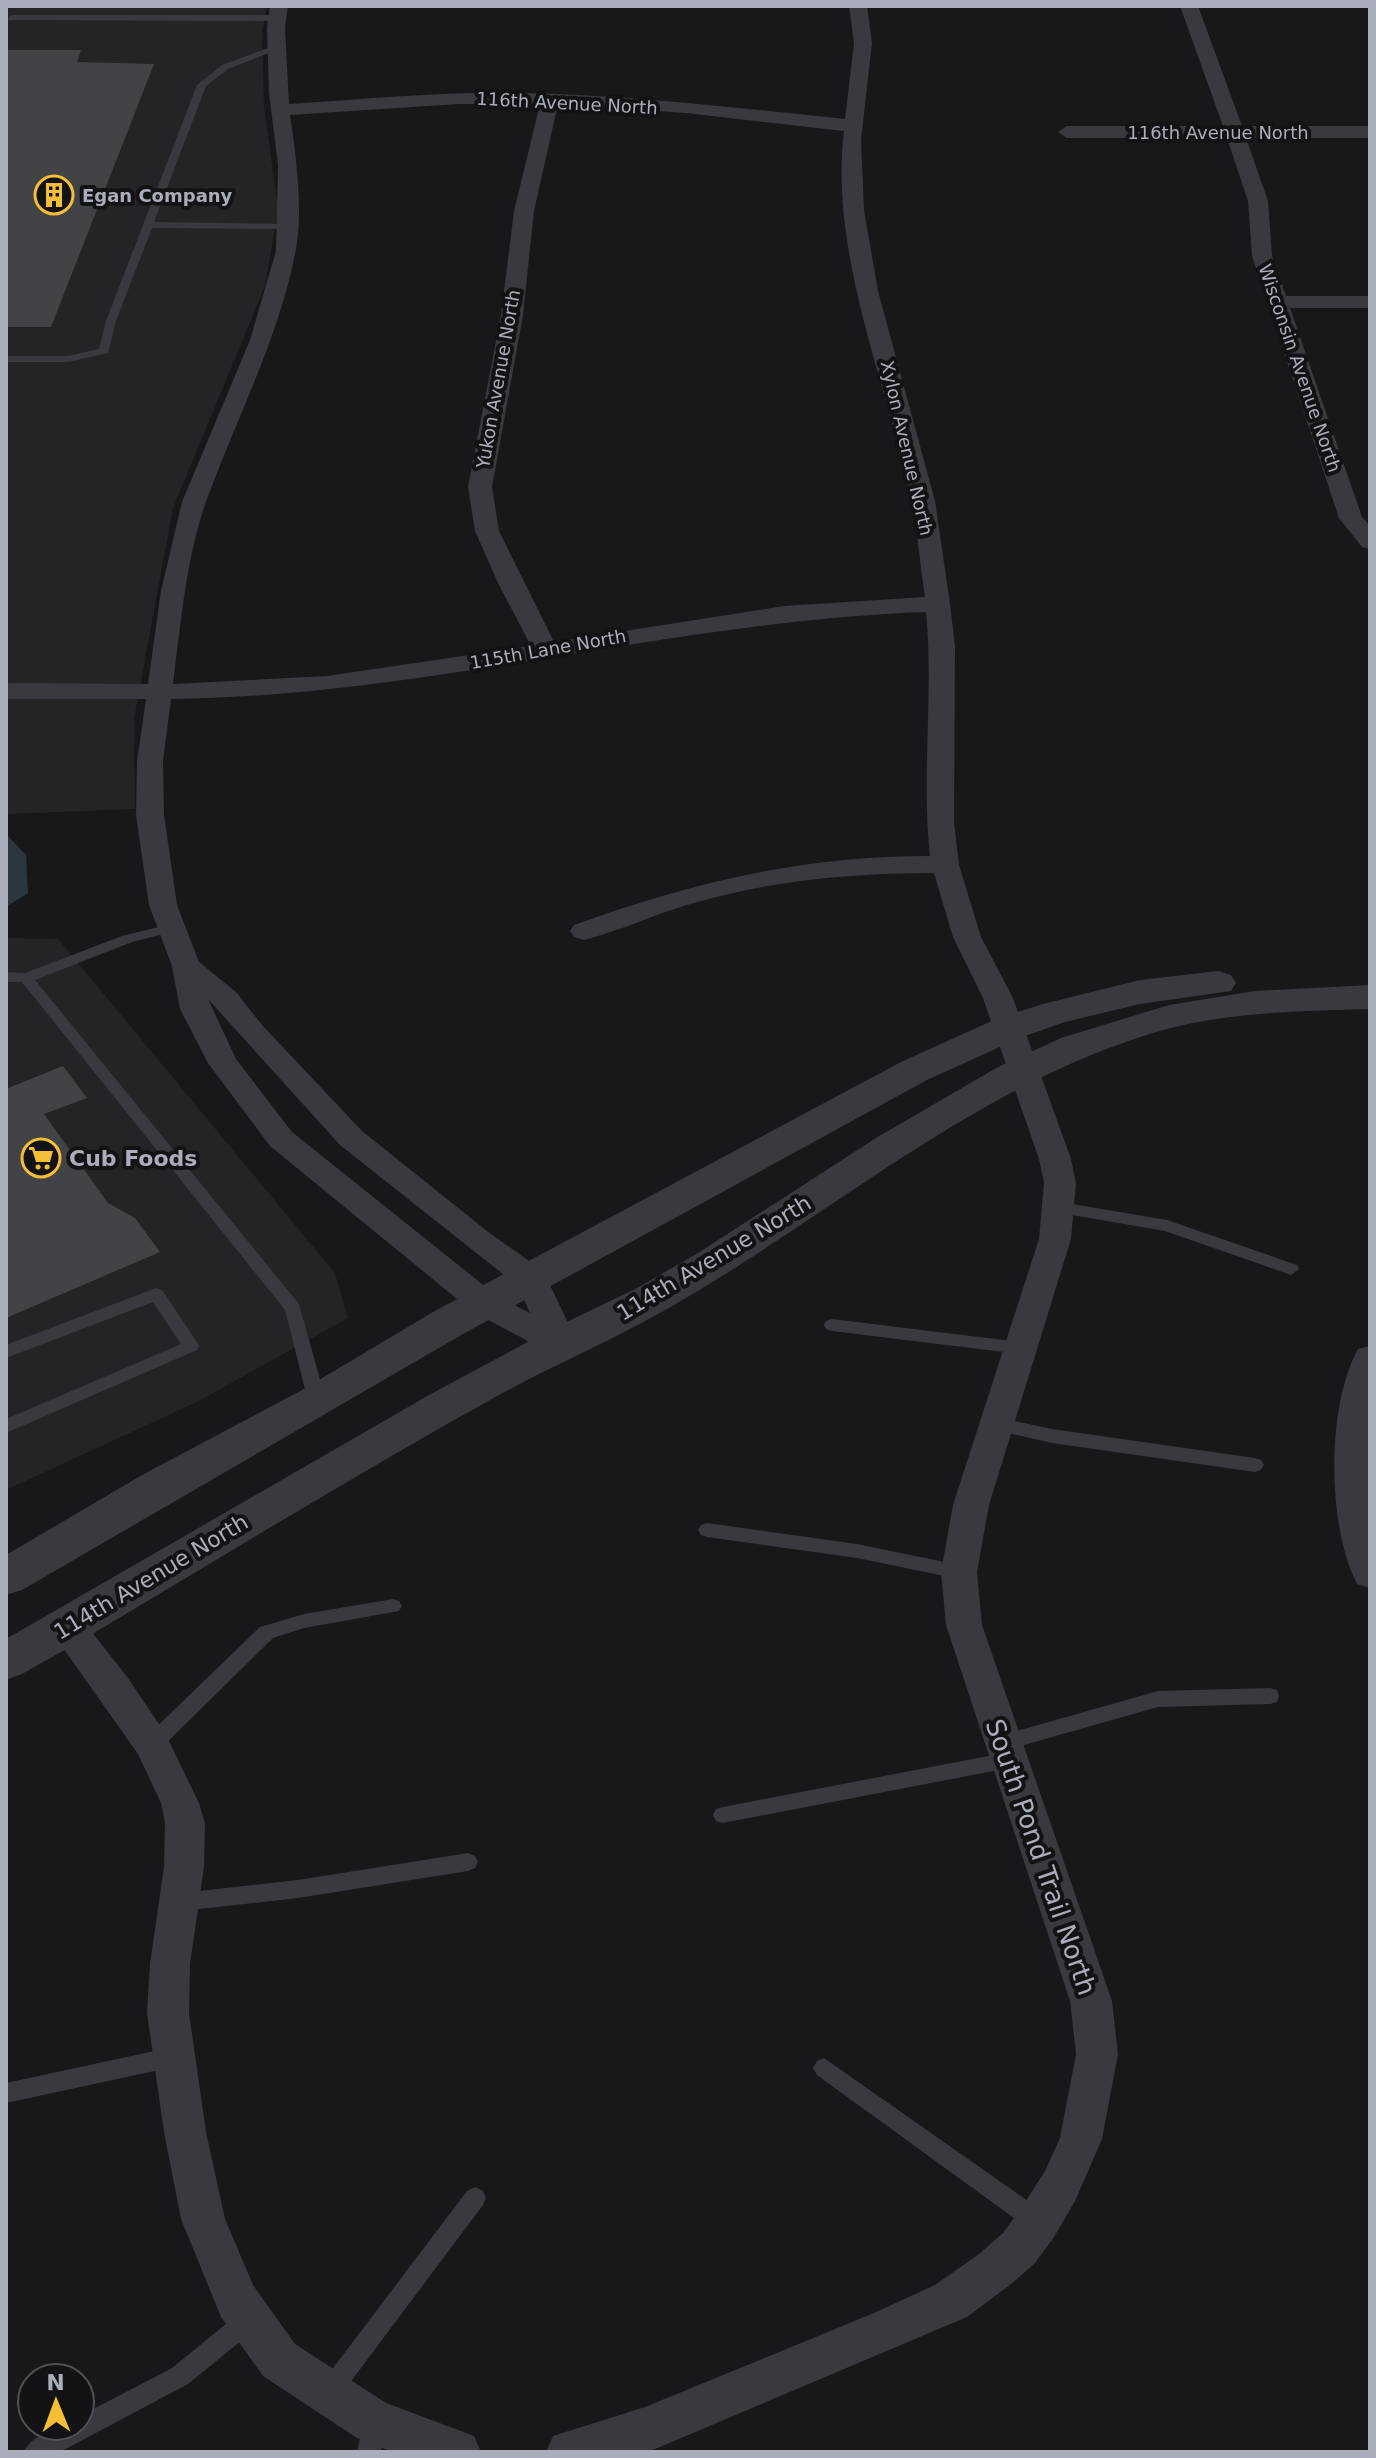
<svg xmlns="http://www.w3.org/2000/svg" width="1376" height="2458" font-family="'DejaVu Sans',sans-serif">
<style>
.built{fill:#242427}
.water{fill:#2d363e}
.building{fill:#424347}
.lines{fill:none;stroke-linecap:round;stroke-linejoin:round}
.service{fill:#39393f;fill-rule:evenodd}
.minor{fill:#39393f;fill-rule:evenodd}
.tertiary{fill:#39393f;fill-rule:evenodd}
.labels{text-anchor:middle;dominant-baseline:central;stroke-width:8;stroke-linejoin:round;paint-order:stroke}
.far-street-label{font-size:18px;fill:#aaaeba;stroke:#131315}
.far-poi-label{font-size:18px;font-weight:bold;fill:#aaaeba;stroke:#131315;text-anchor:start}
.poi-label{font-size:22px;font-weight:bold;fill:#aaaeba;stroke:#131315;text-anchor:start}
.street-label{font-size:22px;fill:#aaaeba;stroke:#131315}
.near-street-label{font-size:26px;fill:#aaaeba;stroke:#131315}
</style>
<rect width="100%" height="100%" fill="#18181a"/>
<path class="built" d="M6,6H267L262,32L264,105L278,209L265,286L173,508L134,719L135,809L6,814Z
M6,938L58,939L335,1273L348,1318L197,1402L6,1490Z"/>
<path class="water" d="M6,834L26,855L28,893L6,907Z"/>
<path class="building" d="M6,50H81L77,62L154,64L51,327H6Z
M63,1066L87,1098L44,1114L108,1203L135,1218L160,1252L6,1318V1089Z"/>
<g class="lines">
<path class="service" d="M12,15H278L282,18L278,21L9,20L8,18Z
M274,46L281,48L228,69L206,86L154,222L288,224L292,225V229L152,228L116,321L108,353L68,362H6V356H68L99,349L106,321L197,85L222,65Z
M171,924L178,928L176,931L132,942L35,980L299,1304L326,1401L323,1406H311L308,1401L285,1310L22,982H6V972L25,973L122,936Z
M1060,1202L1167,1220L1297,1265L1299,1269L1291,1275L1165,1231L1054,1212L1052,1208L1054,1204Z
M156,1288L162,1290L197,1342L199,1346L197,1350L6,1433V1419L181,1344L153,1302L6,1358V1345Z
M832,1319L1020,1342L1026,1344L1028,1348L1026,1352L1020,1354L832,1331L826,1329L824,1325L826,1321Z
M996,1417L1052,1429L1255,1458L1261,1460L1264,1465L1261,1470L1255,1472L1052,1443L990,1429L987,1424L990,1419Z
M707,1523L857,1544L959,1565L965,1567L968,1572L965,1577L959,1579L857,1558L707,1537L701,1535L698,1530L701,1525Z
M393,1599L399,1601L402,1606L399,1611L304,1628L273,1638L159,1750L152,1752L145,1750L142,1744L145,1738L260,1627L304,1614Z
M1270,1688L1277,1690L1279,1696L1277,1702L1270,1704L1158,1707L1003,1751L996,1749L993,1743L996,1737L1003,1735L1158,1691Z
M1009,1752L1016,1754L1019,1760L1016,1766L1009,1768L723,1823L716,1821L713,1815L716,1809L723,1807Z
M468,1853L475,1856L478,1862L475,1868L468,1871L298,1898L181,1911L174,1908L171,1902L174,1896L181,1893L298,1880Z
M173,2047L180,2050L183,2057L180,2064L173,2067L6,2103V2083Z
M824,2058L1045,2213L1048,2221L1045,2229L1037,2232L1029,2229L817,2075L813,2068L817,2061Z
M475,2187L483,2191L486,2198L483,2205L337,2400L329,2403L321,2400L318,2392L321,2384L467,2191Z
M250,2308L258,2311L261,2319L258,2327L188,2384L60,2452H24C32,2433 61,2426 80,2426V2416L172,2368L242,2311Z
M373,2412L381,2416L385,2424L381,2452H357L365,2416Z"/>
<path class="minor" d="M270,6H288L285,28L289,104C366,99 444,91 521,93C630,95 737,108 845,119L854,43L849,6H867L872,43L861,140L864,210L878,291L935,501L950,604L955,646L954,822L959,865L981,937L1013,998L1071,1159L1076,1183L1071,1239L989,1505L977,1572L982,1625L1112,2001L1118,2054L1102,2139L1075,2201L1054,2237L1035,2263L1011,2284L967,2317L648,2452H546L553,2436L645,2407L874,2313L935,2285L979,2254L1003,2233L1022,2207L1045,2171L1060,2138L1076,2054L1070,2001L946,1625L941,1572L953,1505L1039,1239L1044,1183L1039,1159L983,998L953,937L934,873C855,873 777,880 701,901C661,911 624,930 584,940L574,937L570,931L574,925C693,882 803,856 930,856C921,775 934,693 926,612C672,621 426,696 171,699L163,761L164,815L177,905L199,962L236,992L262,1025L362,1131L487,1231L543,1271L578,1343L573,1352L561,1355L549,1352L473,1312L270,1146L208,1063L180,1009L172,966L149,905L136,815L137,761L146,699H6V683L148,684L161,591L182,502L250,340L276,251L278,165L269,93L267,28ZM459,104H540L514,211L501,315L468,487L475,531L498,583L531,646L327,676L173,684C181,623 186,557 207,499C237,417 278,340 295,254C304,214 296,155 290,115ZM558,104L686,113L844,131C829,253 887,382 911,501C918,532 920,565 925,597L784,606L554,642L499,531L492,487L523,315L534,211ZM208,999L340,1145L518,1286L530,1313L497,1296L292,1132L236,1059Z
M1180,6H1198L1242,126H1370V138H1246L1268,201L1272,256L1286,296H1370V308H1290L1362,517L1370,526V549L1362,547L1339,518L1252,256L1248,201L1227,138H1067L1058,132L1067,126H1223Z
M1370,1346V1588L1357,1584C1327,1526 1326,1407 1358,1349Z
M67,1613L80,1617L128,1678L165,1733L199,1803L205,1823L204,1867L190,1964L189,2013L206,2132L225,2219L253,2285L295,2344L386,2403L474,2436L481,2452H392L357,2438L263,2376L221,2317L181,2219L164,2132L147,2013L150,1964L164,1867L165,1823L161,1803L138,1754L49,1628L54,1617Z"/>
<path class="tertiary" d="M1218,971L1231,975L1236,983L1231,991L1140,1004L1065,1022L1022,1037L927,1080L463,1334L22,1590L6,1595V1555L142,1475L302,1390L433,1312L901,1062L996,1019L1043,1004L1140,980Z
M1370,985V1009C1298,1011 1223,1012 1153,1033C972,1088 829,1217 667,1309C613,1340 554,1365 499,1395C358,1473 222,1557 84,1639L22,1674L6,1680V1639L429,1395L546,1332L637,1288L698,1253L876,1138L998,1067L1061,1038L1169,1005L1255,991Z"/>
</g>
<defs>
<symbol id="building-ring" viewBox="-11 -11 22 22"><circle r="9.5" fill="#131315" stroke="#f4be36" stroke-width="1.5"/><path d="M-4-6H4V6H1V3H-1V6H-4ZM-2.5-4.3h1.7v1.8h-1.7ZM.8-4.3h1.7v1.8H.8ZM-2.5-1h1.7V.8h-1.7ZM.8-1h1.7V.8H.8Z" fill="#f4be36"/></symbol>
<symbol id="supermarket-ring" viewBox="-11 -11 22 22"><circle r="9.5" fill="#131315" stroke="#f4be36" stroke-width="1.5"/><path d="M-6-5.5h2.5l.6 2H6L4.5 2H-2.5L-4.4-4H-6ZM-1.5 3.2a1.3 1.3 0 1 0 .1 0ZM3 3.2a1.3 1.3 0 1 0 .1 0Z" fill="#f4be36"/></symbol>
</defs>
<g fill-rule="evenodd">
<use href="#building-ring" x="32" y="173" width="44" height="44"/>
<use href="#supermarket-ring" x="19" y="1136" width="44" height="44"/>
</g>
<g class="labels">
<g class="far-street-label">
<text transform="translate(567 103) rotate(3)">116th Avenue North</text>
<text x="1218" y="132">116th Avenue North</text>
<text transform="translate(1300 368) rotate(71)">Wisconsin Avenue North</text>
<text transform="translate(498 379) rotate(-80)">Yukon Avenue North</text>
<text transform="translate(907 448) rotate(77)">Xylon Avenue North</text>
<text transform="translate(548 649) rotate(-10)">115th Lane North</text>
</g>
<g class="far-poi-label">
<text x="82" y="195">Egan Company</text>
</g>
<g class="poi-label">
<text x="69" y="1158">Cub Foods</text>
</g>
<g class="street-label">
<text transform="translate(714 1258) rotate(-31)">114th Avenue North</text>
<text transform="translate(151 1577) rotate(-31)">114th Avenue North</text>
</g>
<g class="near-street-label">
<text transform="translate(1041 1857) rotate(71)">South Pond Trail North</text>
</g>
</g>
<rect width="1376" height="2458" fill="none" stroke="#aaaeba" stroke-width="16"/>
<g transform="translate(56 2402) rotate(359)"><circle r="38" fill="#131315" stroke="#4f5157" stroke-width="2"/>
<path d="M0-6L14 30L0 20L-14 30Z" fill="#f4be36"/>
<text y="-12" font-size="22" font-weight="bold" text-anchor="middle" fill="#aaaeba">N</text>
</g>
</svg>
